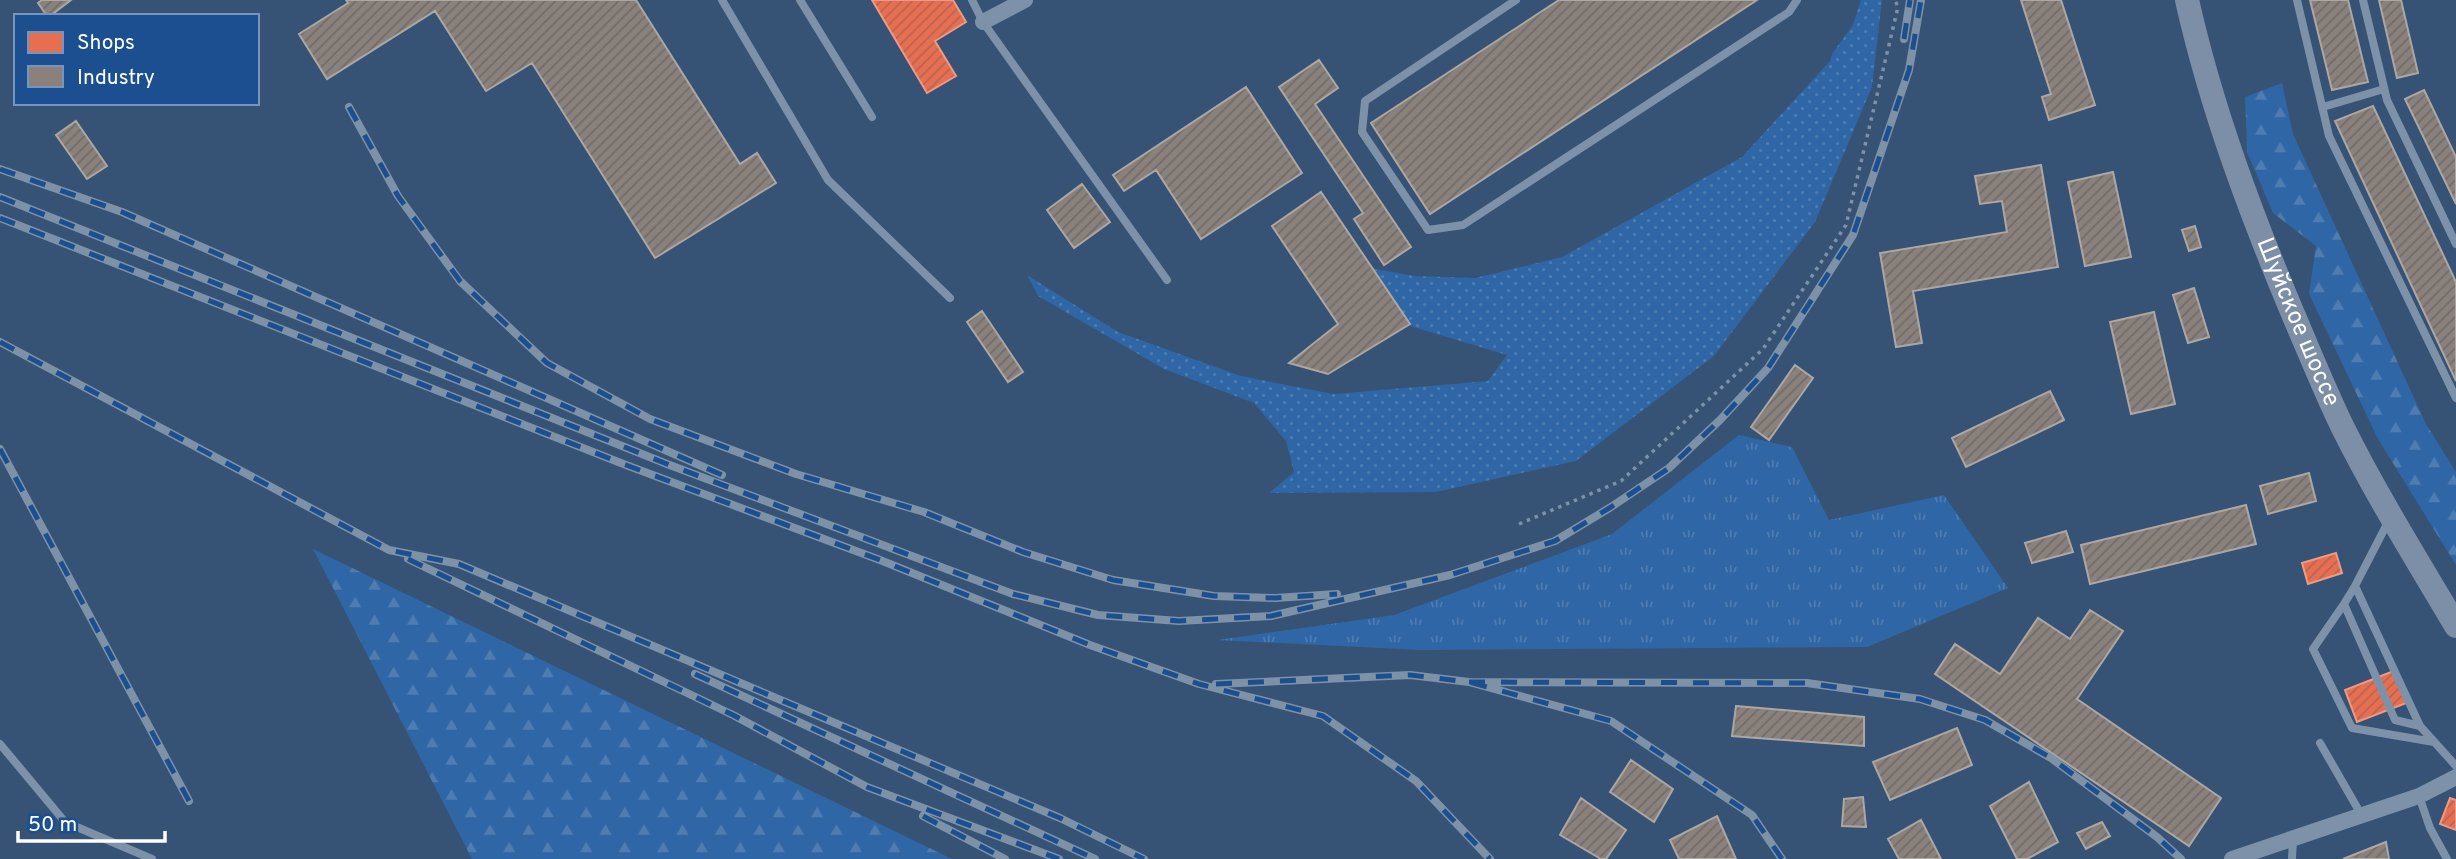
<svg xmlns="http://www.w3.org/2000/svg" width="2456" height="859" font-family="Overpass,sans-serif">
<style>
.grass{fill:url(#grass-dots)}
.forest{fill:url(#forest-firs)}
.park{fill:url(#park-tufts)}
.shops{fill:url(#shops-hatch);stroke:#ee9a85;stroke-width:2}
.industry{fill:url(#industry-hatch);stroke:#ada7a3;stroke-width:2}
.lines{fill:none;stroke-linecap:round;stroke-linejoin:round}
.path{stroke:#7d92a8;stroke-width:3.5;stroke-dasharray:3.5 5;stroke-linecap:butt}
.service{stroke:#7d92a8;stroke-width:8}
.minor{stroke:#7d92a8;stroke-width:16}
.primary{stroke:#7d8ea7;stroke-width:24}
.rail-casing{stroke:#7e92a7;stroke-width:8}
.rail{stroke:#1b4f8f;stroke-width:5;stroke-dasharray:16;stroke-linecap:butt}
.labels{text-anchor:middle;dominant-baseline:central;stroke-width:7;stroke-linejoin:round;paint-order:stroke}
.street-label{font-size:24px;fill:#fff;stroke:#1b4f8f}
</style>
<defs>
<pattern id="grass-dots" width="8" height="8" patternUnits="userSpaceOnUse" patternTransform="scale(1.75)"><rect width="8" height="8" fill="#2f66a5"/><path d="M2 2h.1M6 6h.1" fill="none" stroke="#4e7db2" stroke-width="1.8" stroke-linecap="round"/></pattern>
<pattern id="forest-firs" width="22" height="20" patternUnits="userSpaceOnUse" patternTransform="scale(1.75)"><rect width="22" height="20" fill="#2f66a5"/><path d="M5 1l3.5 6h-7zM16 11l3.5 6h-7z" fill="#4e7db2"/></pattern>
<pattern id="park-tufts" width="24" height="20" patternUnits="userSpaceOnUse" patternTransform="scale(1.75)"><rect width="24" height="20" fill="#2f66a5"/><path d="M3 7l-1-3M5 7V3M7 7l1-3M15 17l-1-3M17 17v-4M19 17l1-3" fill="none" stroke="#4e7db2"/></pattern>
<pattern id="shops-hatch" width="6" height="6" patternUnits="userSpaceOnUse" patternTransform="scale(1.75)"><rect width="6" height="6" fill="#e76f51"/><path d="M-1 1l2-2M0 6l6-6M5 7l2-2" fill="none" stroke="#b86450"/></pattern>
<pattern id="industry-hatch" width="6" height="6" patternUnits="userSpaceOnUse" patternTransform="scale(1.75)"><rect width="6" height="6" fill="#8a817c"/><path d="M-1 1l2-2M0 6l6-6M5 7l2-2" fill="none" stroke="#716c69"/></pattern>
</defs>
<rect width="100%" height="100%" fill="#365274"/>
<path class="grass" d="M1861,0H1882L1872,87L1815,222L1714,356L1576,461L1436,492L1269,493L1294,472L1286,441L1254,403L1164,369L1038,296L1027,275L1118,332L1241,376L1333,394L1488,381L1507,355L1400,323L1369,268L1415,276L1475,278L1562,257L1742,157L1830,61L1832,54L1853,25Z"/>
<path class="forest" d="M2282,83L2293,134L2426,424L2456,472V565L2378,439L2309,294L2316,246L2273,213L2247,152L2245,97Z
M313,549L952,859H472Z"/>
<path class="park" d="M1739,435L1792,447L1829,520L1944,495L2008,588L1867,647L1421,650L1217,640L1394,615L1612,534Z"/>
<path class="shops" d="M872,0H953L966,22L935,41L956,76L927,93Z
M2336,553L2342,573L2308,584L2302,563Z
M2396,670L2409,702L2357,722L2345,690Z
M2450,798L2456,800V830L2440,824Z"/>
<path class="industry" d="M42,0H71L50,16H47L38,3Z
M346,0H636L740,164L757,153L776,183L655,258L532,63L486,91L435,11L327,79L299,34L348,3Z
M1559,0H1757L1430,214L1371,123Z
M2021,0H2061L2095,105L2049,120L2042,97L2051,94Z
M2310,0H2348L2368,82L2332,90Z
M2379,0H2401L2418,73L2397,78Z
M1319,60L1338,88L1315,104L1411,247L1384,265L1354,219L1363,213L1279,87Z
M1246,87L1302,173L1201,239L1156,170L1124,191L1113,175Z
M2424,90L2456,157V204L2405,99Z
M2373,106L2456,282V381L2335,121Z
M76,121L107,166L87,179L56,135Z
M2041,165L2058,267L1913,291L1922,343L1896,347L1880,253L2007,232L2002,201L1980,204L1975,176Z
M2113,172L2131,257L2085,266L2068,182Z
M1082,184L1110,222L1074,248L1047,210Z
M1321,192L1410,324L1328,374L1289,363L1338,324L1272,226Z
M2195,226L2201,247L2189,251L2182,230Z
M2194,288L2209,337L2188,343L2173,295Z
M982,311L1023,372L1008,382L967,322Z
M2154,312L2175,404L2131,414L2110,322Z
M1795,365L1813,378L1769,440L1751,427Z
M2050,391L2064,420L1966,467L1952,438Z
M2309,473L2316,501L2268,514L2260,486Z
M2246,505L2256,544L2090,584L2081,545Z
M2066,531L2073,552L2032,563L2025,543Z
M2090,610L2123,631L2077,699L2221,798L2189,846L1935,674L1955,644L2000,674L2038,618L2070,639Z
M1736,706L1864,717V746L1732,736Z
M1957,728L1972,765L1890,800L1873,762Z
M1631,760L1673,789L1654,822L1610,792Z
M2029,782L2058,842L2027,859H2017L1990,806Z
M1863,797L1866,827L1842,826L1844,799Z
M1581,798L1626,830L1606,859H1601L1560,835Z
M1717,816L1736,859H1679L1670,840Z
M1921,820L1941,859H1899L1888,839Z
M2102,822L2110,836L2086,849L2077,833Z
M2386,842L2389,859H2343Z"/>
<g class="lines">
<path class="path" d="M1519,524L1621,481L1763,349L1846,225L1898,7L1895,0"/>
<path class="service" d="M722,0L828,180L950,298
M800,0L872,117
M972,0L983,22L1167,280
M1516,0L1365,101L1362,132L1428,230L1463,225L1789,12L1797,0
M2297,0L2329,136L2456,398
M2363,0L2387,100L2456,244
M2323,107L2384,89
M2388,522L2355,586L2420,726L2456,766
M2355,586L2344,604L2395,720L2420,726
M2344,604L2313,649L2352,728L2434,742
M2320,743L2362,816
M0,744L65,822L152,859
M2419,796L2430,828L2447,859
M2292,859L2293,839"/>
<path class="minor" d="M983,22L1025,0
M2232,859L2419,796L2456,777"/>
<path class="primary" id="s1" d="M2187,0C2212,111 2252,217 2296,321C2311,356 2326,393 2343,428C2377,496 2417,560 2456,626"/>
<defs>
<path id="rail" d="M1904,39L1910,0
M349,107L398,196L460,281L547,363L650,419L796,474L924,512L1023,552L1113,580L1214,596L1275,598L1337,594
M0,169L122,212L722,475
M0,197L667,464L1013,594L1098,615L1179,621L1271,616L1450,575L1555,541L1611,507L1669,468L1720,420L1768,368L1853,235L1909,70L1921,0
M0,218L626,465L880,560L1090,645L1199,684L1323,716L1416,781L1490,859
M0,342L389,550L459,564L1060,818L1144,859
M0,449L189,801
M408,559L733,715L867,787L1059,859
M695,674L1095,859
M1469,682L1807,683L1920,699L1985,720L2051,758L2157,837L2181,859
M1216,684L1410,675L1469,682L1611,721L1752,815L1782,859
M923,816L1005,859"/>
</defs>
<use href="#rail" class="rail-casing"/>
<use href="#rail" class="rail"/>
</g>
<g class="labels">
<g class="street-label">
<text stroke="none"><textPath href="#s1" startOffset="341">Шуйское шоссе</textPath></text>
</g>
</g>
<rect x="14" y="14" width="245" height="91" fill="#1b4f8f" stroke="#7695bc" stroke-width="2"/>
<rect x="28" y="32" width="35" height="21" fill="#e76f51" stroke="#7695bc" stroke-width="2"/>
<text x="77" y="49" font-size="21" fill="#ffffff">Shops</text>
<rect x="28" y="66" width="35" height="21" fill="#8a817c" stroke="#7695bc" stroke-width="2"/>
<text x="77" y="84" font-size="21" fill="#ffffff">Industry</text>
<path d="M18 831v10h147v-10" fill="none" stroke="#ffffff" stroke-width="3.5"/>
<text x="28" y="831" font-size="21" fill="#ffffff" stroke="#1b4f8f" stroke-width="5" paint-order="stroke">50 m</text>
</svg>
